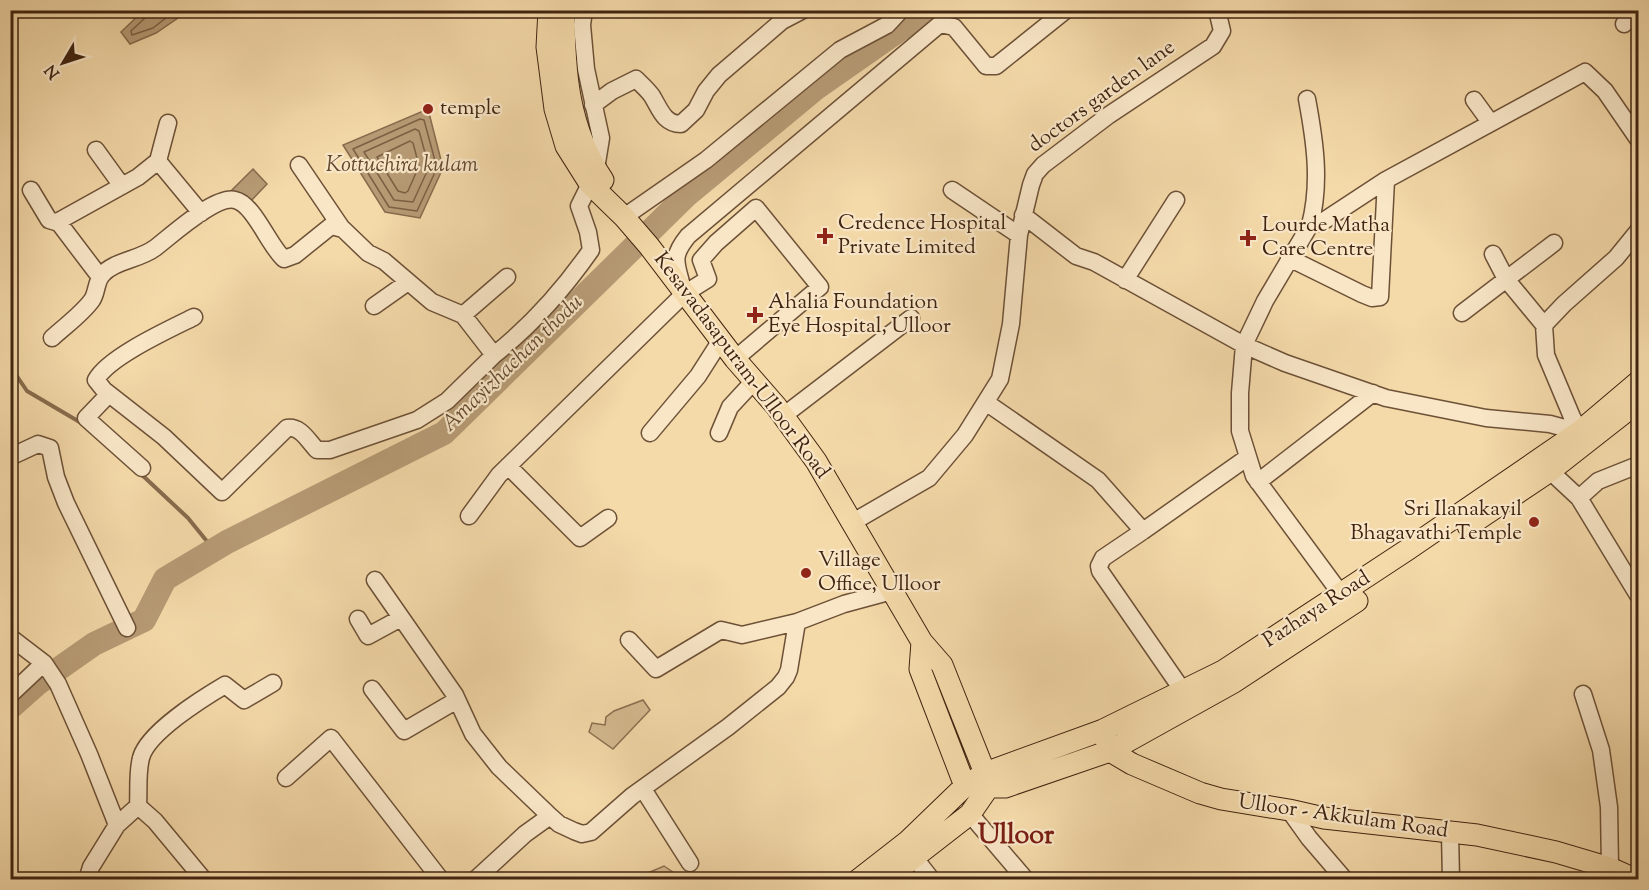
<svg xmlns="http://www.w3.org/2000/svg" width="1649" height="890" font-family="'Sorts Mill Goudy',serif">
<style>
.green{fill:#d5ba8f;stroke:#8a6f50;stroke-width:1.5}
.water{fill:#b79b75;stroke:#876b4d;stroke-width:1.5}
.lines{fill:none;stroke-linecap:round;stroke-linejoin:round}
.shore{stroke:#7c6043;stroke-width:1.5}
.stream{stroke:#876b4d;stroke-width:4}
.river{stroke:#b79b75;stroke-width:24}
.minor-casing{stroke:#6d5137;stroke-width:19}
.major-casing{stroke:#402411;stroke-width:23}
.minor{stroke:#f8e6c7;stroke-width:16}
.major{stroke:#f4d9a9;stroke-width:21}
.poi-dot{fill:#8f2418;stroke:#f8e6c7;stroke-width:2}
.labels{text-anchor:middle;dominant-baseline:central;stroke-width:4.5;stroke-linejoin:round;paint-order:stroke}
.street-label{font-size:21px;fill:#402411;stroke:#f8e6c7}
.poi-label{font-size:21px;fill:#402411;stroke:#f8e6c7;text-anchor:start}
.water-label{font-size:22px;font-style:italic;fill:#64482f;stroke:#f8e6c7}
.district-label{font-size:27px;font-weight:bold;fill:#7a1f14;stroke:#f8e6c7}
</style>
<rect width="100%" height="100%" fill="#f4d9a9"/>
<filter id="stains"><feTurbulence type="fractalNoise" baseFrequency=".00333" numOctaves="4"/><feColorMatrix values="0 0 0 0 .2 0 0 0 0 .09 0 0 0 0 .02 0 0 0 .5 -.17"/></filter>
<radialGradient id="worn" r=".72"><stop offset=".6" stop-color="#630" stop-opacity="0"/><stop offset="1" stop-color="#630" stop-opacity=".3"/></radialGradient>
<path class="green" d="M643,700L650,710L613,749L589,732L592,723L605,725L606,717L614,711Z
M664,866L683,879H635L636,878Z"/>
<path class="water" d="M144,10H188V11L156,33L130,44L121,32Z
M428,109L443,168L420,218L385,212L343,145Z
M253,169L267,184L248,204L231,191Z"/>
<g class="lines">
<path class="shore" d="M147,10L146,17L131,31L132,35L153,28L176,10
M420,119L424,120L437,168L417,211L389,207L353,149Z
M415,129L419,131L429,167L413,202L394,200L364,152Z
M410,141L413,143L419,166L408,191L405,193L398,191L377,157Z"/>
<path class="stream" d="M10,366L27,391L83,424
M141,474L188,518L214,550"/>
<path class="river" d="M10,708L37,684L94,644L144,620L165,579L227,542L444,433L687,195L815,89L928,10"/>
<defs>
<path id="minor" d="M584,10L582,25L586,69L601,138L596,169
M1624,24L1636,10
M1307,99C1315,142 1321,183 1310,225
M1474,100L1490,122
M593,105L612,91L636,79C641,84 648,90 652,96C660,109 664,124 681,124L696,110L706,91L719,75L782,21L803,10
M96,150L122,186
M158,161L201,213
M299,165L341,227
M31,190L49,220L59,223L100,277
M952,190L1019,235
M1023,215L1076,256L1094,262L1244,345L1285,363L1386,398L1486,418L1550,424L1579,432
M624,217L706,160L840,50L887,25L901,10
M57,222L138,177L158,161L168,123
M1493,254L1506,279L1544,325
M1289,258L1362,294L1372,298L1380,297L1386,180
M1125,280L1176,200
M682,286C676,262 671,257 688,236L940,24L954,27L986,66H996L1066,10
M374,306L408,282
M1462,313L1554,243
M463,315L507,277
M194,317C170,329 108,357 96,380L104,390L164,437L222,492L287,428C301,426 308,441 317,450H330L417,420L447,401L494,355
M52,338C65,326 82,314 92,300C97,293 96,281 102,275C113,261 139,260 155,248C171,236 215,195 235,200C254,204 269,246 284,259L295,255L331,226L343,229L368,253L384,261L432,302L463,315L494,355C532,325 563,290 591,250L588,232L579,206L590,184
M109,394L86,418L142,468
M987,403L1098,480L1143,531L1103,558L1099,566L1100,571L1183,691
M783,416L911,318
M650,433L698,376L721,340
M719,433L730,407L754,381
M1583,437L1572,417L1546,355L1544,325L1564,304L1616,258L1638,231
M10,457L38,444L50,448L56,477L66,503L127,628
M508,466L580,538L608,518
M1550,471L1579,498L1598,481L1638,465
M1258,482L1373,393
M1579,498L1638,595
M469,516L499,475L684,294L708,279L701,260L716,243L756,208L820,287L735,359
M853,522L929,478L965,435L1000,379L1011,324L1019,235L1031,185L1035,174L1043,165L1109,115L1213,46L1222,31L1217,10
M1143,531L1248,457
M375,580L455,695L473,734L499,767L550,816
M1341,594L1254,476L1240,431V393L1244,345L1265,301L1310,225L1322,222L1386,180L1585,72L1605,91L1638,139
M358,619L368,636L401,618
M10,637L44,663L58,684L89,754L117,825L138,806L155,821L204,880
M629,640L656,669L721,630L742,635L797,622L844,604L892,591
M372,689L404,731L457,700
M1583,694L1601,750L1609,807L1610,868
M10,695L44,663
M286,778L331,738L441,880
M643,789L690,863
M138,806C139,791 137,773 141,758C147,733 203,698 225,685L244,700L273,683
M1289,810L1309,838L1345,880
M970,814L1026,880
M1450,833L1451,880
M914,857L932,880
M87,880L91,867L117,825
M475,880L525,834L550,816L559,824L574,831L582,834L591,832L632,796L728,727L778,687L786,677L789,670L797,622"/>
<path id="major" d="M549,10L547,47L550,70L555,109L566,146L590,184L624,217L649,246L735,359L776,406L816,461L922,642L942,665L985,773L988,788L970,814L885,880
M564,10C564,71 568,128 603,180
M1468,526L1550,471L1638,402
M922,642L920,669L965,786
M1106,740L1110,751L1132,764L1200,793L1221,799L1289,810L1324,818L1477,835L1556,852L1610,868L1637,880
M975,787H1005L1110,751L1234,682L1357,601
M858,880L908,841L965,786L985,773L1103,730L1223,671L1407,550L1579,432L1638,382"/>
</defs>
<use href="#minor" class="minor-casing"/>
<use href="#major" class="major-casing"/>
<use href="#minor" class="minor"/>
<use href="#major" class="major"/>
</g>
<g class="poi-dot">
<circle cx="428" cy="109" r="6"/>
<path d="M822 227h6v6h6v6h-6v6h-6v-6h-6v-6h6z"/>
<path d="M1245 229h6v6h6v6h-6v6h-6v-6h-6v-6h6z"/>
<path d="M752 306h6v6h6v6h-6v6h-6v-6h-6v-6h6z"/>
<circle cx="1534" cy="522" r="6"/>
<circle cx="806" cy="573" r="6"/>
</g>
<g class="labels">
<g class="street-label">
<text transform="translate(1102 97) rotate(-36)">doctors garden lane</text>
<text transform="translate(741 366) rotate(53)">Kesavadasapuram-Ulloor Road</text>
<text transform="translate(1317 610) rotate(-33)">Pazhaya Road</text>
<text transform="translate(1343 817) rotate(8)">Ulloor - Akkulam Road</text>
</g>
<g class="poi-label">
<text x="440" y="109">temple</text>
<text x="838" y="224">Credence Hospital<tspan x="838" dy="24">Private Limited</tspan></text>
<text x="1262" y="226">Lourde Matha<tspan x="1262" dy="24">Care Centre</tspan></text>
<text x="768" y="303">Ahalia Foundation<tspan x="768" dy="24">Eye Hospital, Ulloor</tspan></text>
<text x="1522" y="510" text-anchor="end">Sri Ilanakayil<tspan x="1522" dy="24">Bhagavathi Temple</tspan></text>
<text x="818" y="561">Village<tspan x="818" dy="24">Office, Ulloor</tspan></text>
</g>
<g class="water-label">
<text x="402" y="166">Kottuchira kulam</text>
<text transform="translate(513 364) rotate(-44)">Amayizhachan thodu</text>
</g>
<g class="district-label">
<text x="1016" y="836">Ulloor</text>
</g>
</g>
<rect width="1649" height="890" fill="none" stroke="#f4d9a9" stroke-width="36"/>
<rect x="12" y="12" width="1625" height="866" fill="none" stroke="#402411" stroke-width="3"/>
<rect x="18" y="18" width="1613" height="854" fill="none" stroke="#402411" stroke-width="1.5"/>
<g transform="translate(63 63) rotate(231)" stroke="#f8e6c7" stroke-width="4.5" paint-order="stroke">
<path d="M0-4.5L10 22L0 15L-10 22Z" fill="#402411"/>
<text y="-9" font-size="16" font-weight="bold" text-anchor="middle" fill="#402411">N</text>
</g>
<rect width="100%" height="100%" filter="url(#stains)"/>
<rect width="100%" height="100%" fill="url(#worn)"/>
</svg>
